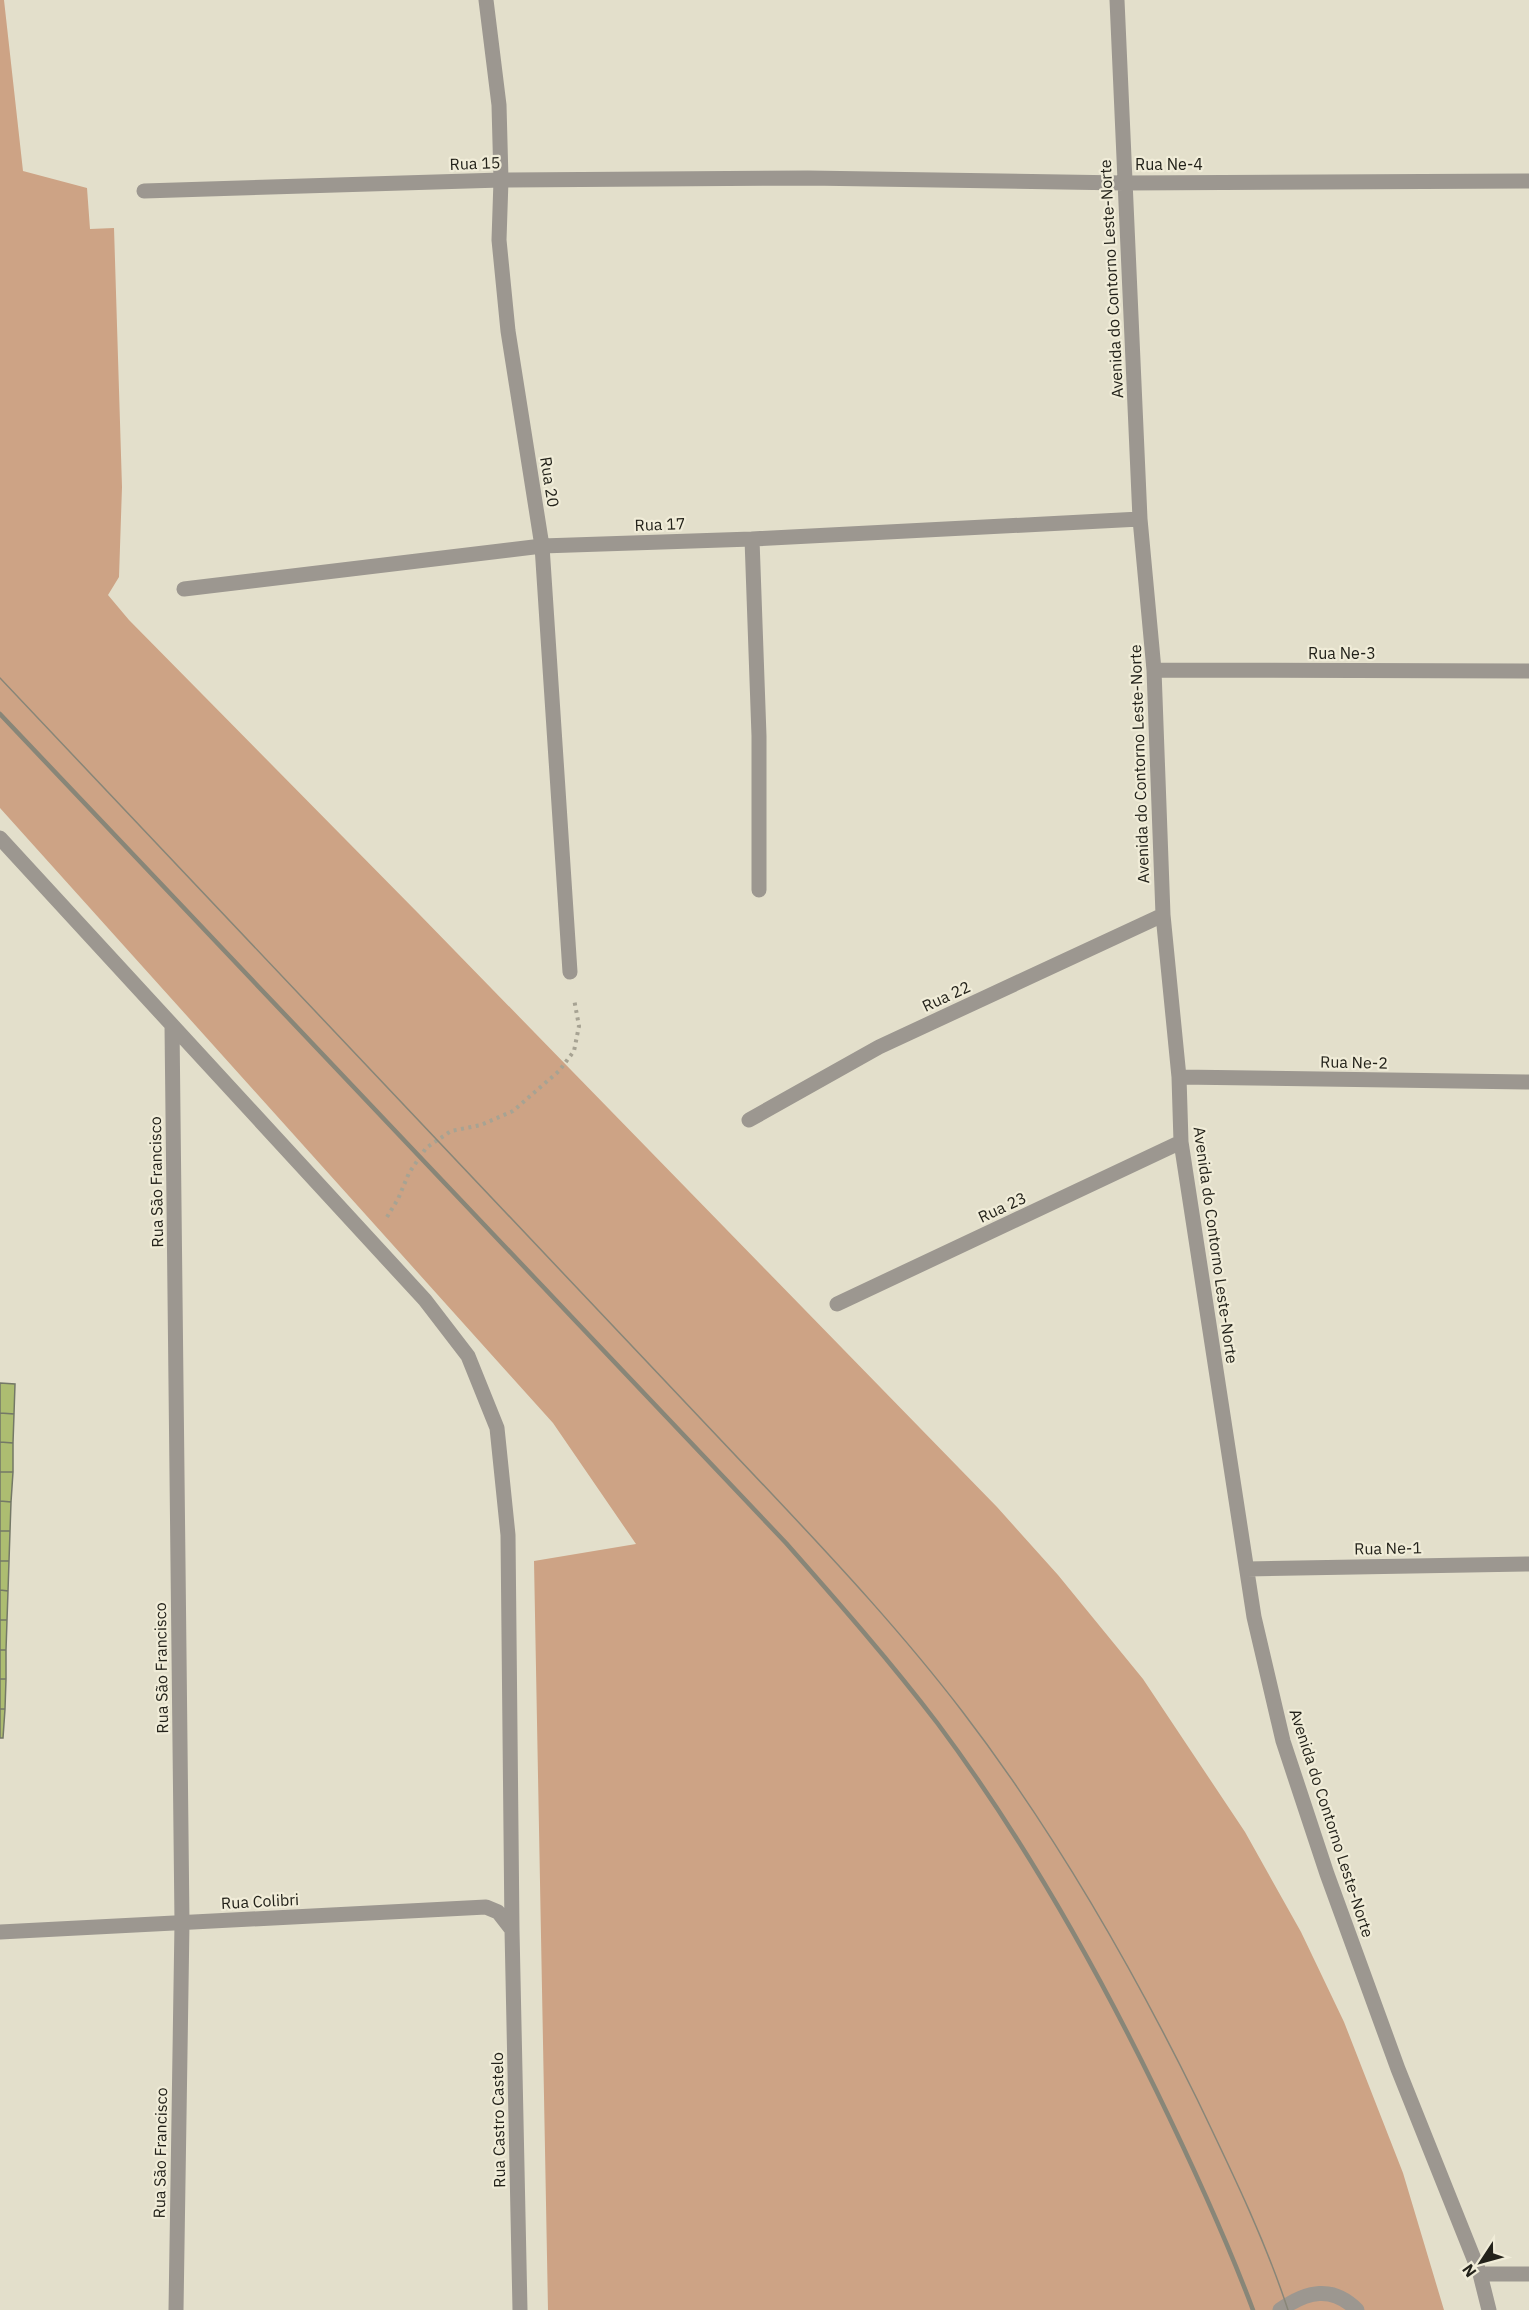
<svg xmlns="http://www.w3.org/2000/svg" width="1529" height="2310" font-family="'IBM Plex Sans',sans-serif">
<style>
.green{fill:#cda385}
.building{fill:#adbd71;stroke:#747867;stroke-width:1.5}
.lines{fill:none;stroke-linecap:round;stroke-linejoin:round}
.path{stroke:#a7a393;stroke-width:4;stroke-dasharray:3 4.5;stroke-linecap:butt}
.minor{stroke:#9c9790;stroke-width:15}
.tram{stroke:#888678;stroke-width:1.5}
.rail{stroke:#888678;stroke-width:4.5}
.labels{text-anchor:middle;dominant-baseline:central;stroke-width:4.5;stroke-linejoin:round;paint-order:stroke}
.street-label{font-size:16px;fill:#23221a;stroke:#f0ecd8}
</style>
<rect width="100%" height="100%" fill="#e3dfcb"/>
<path class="green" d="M0,0H4L23,171L87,188L90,229L114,228L122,487L119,577L108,595L129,620L418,913L997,1507L1058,1575L1143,1679L1245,1832L1301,1932L1344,2022L1403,2173L1444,2310H548L534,1561L636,1544L553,1423L0,808Z"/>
<path class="building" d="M0,1383L15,1384L14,1414L0,1413Z
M0,1413L14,1414L13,1443L0,1442Z
M0,1442L13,1443V1472H0Z
M0,1472H13L11,1502L0,1501Z
M0,1501L11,1502L10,1531H0Z
M0,1531H10L9,1561H0Z
M0,1561H9L8,1591L0,1590Z
M0,1590L8,1591L7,1620H0Z
M0,1620H7L6,1650H0Z
M0,1650H6V1679H0Z
M0,1679H6L5,1709H0Z
M0,1709H5L3,1738H0Z"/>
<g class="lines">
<path class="path" d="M387,1217L398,1199L409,1173L426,1148L451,1131L481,1125L513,1111L559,1071L574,1051L579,1026L574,999"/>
<path class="minor" d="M486,0L499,105L501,180L499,240L508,331L542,546L570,972
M1117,0L1140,519L1154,670L1163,915L1179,1077L1181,1142L1254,1617L1283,1741L1327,1874L1398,2069L1480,2274L1489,2310
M144,191L501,180L808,178L1124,183L1529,181
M752,539L759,736V890
M184,589L542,546L752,539L1140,519
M1154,670L1529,671
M0,838L425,1300L468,1356L497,1428L508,1535L512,1930L520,2310
M172,1025L182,1923L176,2310
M1179,1077L1529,1082
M749,1120L879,1047L1163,915
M837,1304L1181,1142
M1247,1569L1529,1564
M0,1932L486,1907L498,1912L512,1930
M1480,2274H1529
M1280,2310C1307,2291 1332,2285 1357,2310"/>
<path class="tram" d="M0,678L772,1494C838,1564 903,1634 962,1711C1054,1831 1130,1963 1197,2099C1230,2168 1264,2237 1288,2310"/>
<path class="rail" d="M0,714L786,1543C838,1602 890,1661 938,1724C1023,1838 1093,1961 1156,2090C1191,2162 1225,2235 1253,2310"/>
</g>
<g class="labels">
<g class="street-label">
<text transform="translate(475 163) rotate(-2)">Rua 15</text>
<text x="1169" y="164">Rua Ne-4</text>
<text transform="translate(1111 279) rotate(-93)">Avenida do Contorno Leste-Norte</text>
<text transform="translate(550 482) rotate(81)">Rua 20</text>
<text transform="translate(660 524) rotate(-2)">Rua 17</text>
<text x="1342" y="653">Rua Ne-3</text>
<text transform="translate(1139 764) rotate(-92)">Avenida do Contorno Leste-Norte</text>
<text transform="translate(946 996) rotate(-25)">Rua 22</text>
<text transform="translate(1354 1062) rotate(1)">Rua Ne-2</text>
<text transform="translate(156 1182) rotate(-91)">Rua São Francisco</text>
<text transform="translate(1002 1207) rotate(-25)">Rua 23</text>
<text transform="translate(1216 1245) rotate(82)">Avenida do Contorno Leste-Norte</text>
<text transform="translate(1388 1548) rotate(-1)">Rua Ne-1</text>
<text transform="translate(161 1668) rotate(-91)">Rua São Francisco</text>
<text transform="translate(1332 1823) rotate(72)">Avenida do Contorno Leste-Norte</text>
<text transform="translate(260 1901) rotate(-3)">Rua Colibri</text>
<text transform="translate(498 2120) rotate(-91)">Rua Castro Castelo</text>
<text transform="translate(160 2153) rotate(-89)">Rua São Francisco</text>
</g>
</g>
<g transform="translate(1481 2262) rotate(234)" stroke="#f0ecd8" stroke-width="4.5" paint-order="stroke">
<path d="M0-4.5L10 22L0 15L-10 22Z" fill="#23221a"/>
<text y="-9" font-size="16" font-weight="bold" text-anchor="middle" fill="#23221a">N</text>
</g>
</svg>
